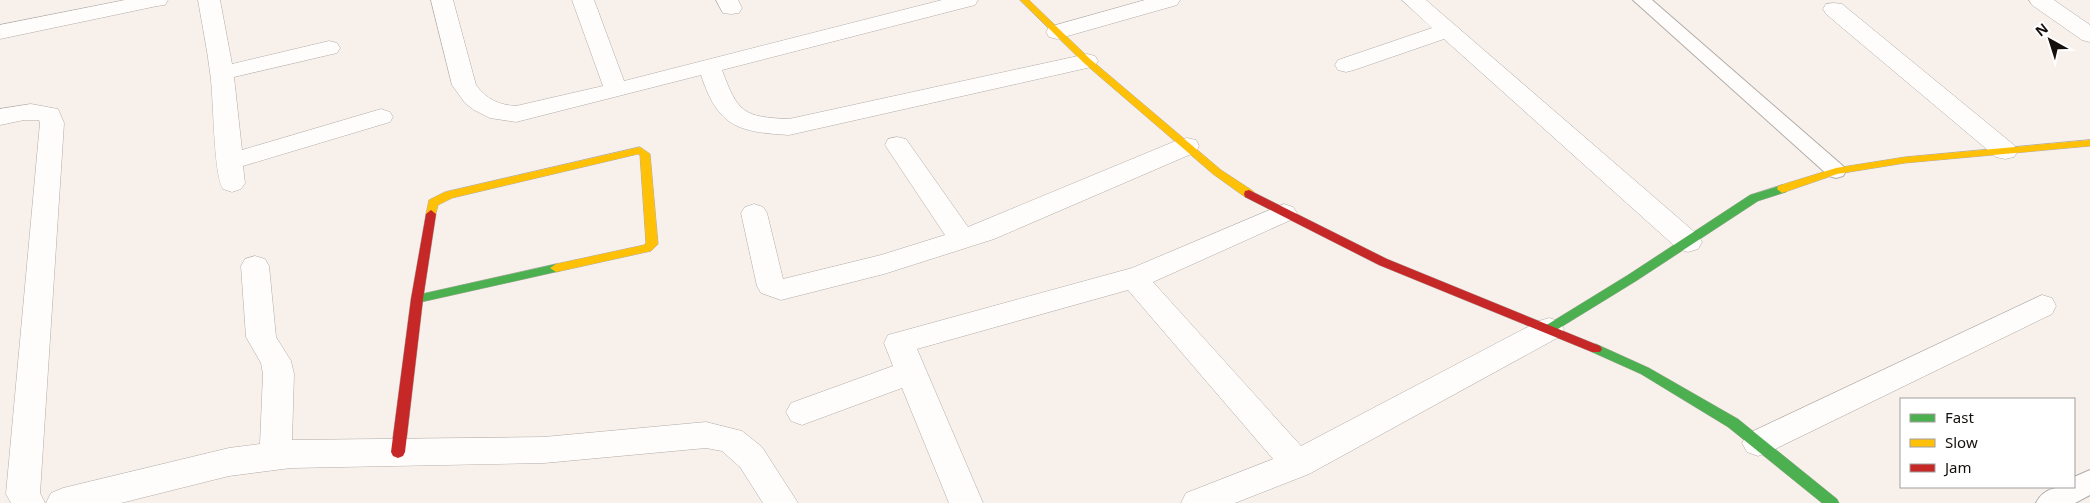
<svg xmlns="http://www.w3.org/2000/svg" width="2090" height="503" font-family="'Noto Sans',sans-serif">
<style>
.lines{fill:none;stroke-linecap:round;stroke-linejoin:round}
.lane-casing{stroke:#b1aba7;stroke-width:2}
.street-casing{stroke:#b1aba7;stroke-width:1}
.fast-casing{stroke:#b1aba7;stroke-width:1}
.slow-casing{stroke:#b1aba7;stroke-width:1}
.jam-casing{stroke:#b1aba7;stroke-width:1}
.lane{fill:#fefdfc;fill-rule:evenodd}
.street{fill:#fefdfc;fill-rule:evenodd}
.fast{fill:#4caf50;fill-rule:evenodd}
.slow{fill:#ffc107;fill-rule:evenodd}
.jam{fill:#c62828;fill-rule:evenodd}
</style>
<rect width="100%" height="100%" fill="#f8f1eb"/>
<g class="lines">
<defs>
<path id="lane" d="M1633,0H1652L1843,166L1846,171L1843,176L1836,178L1829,176Z
M2090,470V495L2075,503H2036C2044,487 2058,487 2074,487V477Z"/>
<path id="street" d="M125,0H168L165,5L157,6L0,39V25Z
M198,0H220L232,64L329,41L337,43L340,48L337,53L234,77L242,150L381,109L390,112L393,117L390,122L243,166L245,183L241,189L232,192L223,189C213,173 214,97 210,72C207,48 202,24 198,0Z
M431,0H453L476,85C486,99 499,105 516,106L603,86L572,0H594L624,81L942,0H978L975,5L722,70C738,113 743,117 789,119L1087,54L1095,56L1098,61L1095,66L1087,68L789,135C738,132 718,127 701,75L516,122L490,118L474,110L465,103L452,85Z
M716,0H738L742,8L739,13L731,14L723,13Z
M1145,0H1180L1177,5L1057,39L1049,37L1046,32L1049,27Z
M1402,0H1426L1698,235L1702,242L1698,249L1688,252L1678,249L1444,39L1354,70L1346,72L1338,70L1335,65L1338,60L1432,28Z
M2029,0H2054L2090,25V42L2082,40L2032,5Z
M1834,3L1842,4L2014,145L2018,151L2014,157L2005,159L1996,157L1826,14L1823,9L1826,4Z
M31,104L58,109L64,123L40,493L45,503H11L6,494L40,123L39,120H24L0,125V109Z
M897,137L906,139L968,227L1178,140L1187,138L1196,140L1199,146L1196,152L994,239L884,274L781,300L761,293L757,286L741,213L745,207L754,204L763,207L767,213L783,279L881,255L945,235L885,145L888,139Z
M1284,204L1293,207L1297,213L1293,219L1153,282L1301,446L1539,321L1549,318L1559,321L1564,329L1559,337L1309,474L1235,503H1181L1186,493L1273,459L1128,290L917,349L983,503H949L902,388L802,425L791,421L786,412L791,403L893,366L884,343L888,335L1132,268Z
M255,256L265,259L269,266L276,337L291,361L294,374L292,440L544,437L706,422L742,431L762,447L798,503H763L740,467L722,451L706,448L544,463L291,468L229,476L121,503H46L51,493L63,488L229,448L260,444L263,374L261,363L246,337L241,266L245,259Z
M2042,295L2052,298L2056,306L2052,314L1769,452L1758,456L1747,452L1742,443L1747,434Z"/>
<path id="fast" d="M1782,185L1787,189L1786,192L1758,201L1636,281L1553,332H1545L1543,329L1545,326L1628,275L1750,195Z
M556,264L560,265L562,268L560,271L417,303L413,302L411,299L413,296L417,295Z
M1596,344L1649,368L1738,419L1837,499L1839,503H1822L1728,427L1641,374L1592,352L1590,349L1592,346Z"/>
<path id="slow" d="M1020,0H1029L1090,59L1221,170L1253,191L1254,194L1253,197H1245L1213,174L1084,63Z
M2090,140V146L1905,163L1837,174L1782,193L1777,189L1778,186L1836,168L1905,157Z
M640,147L650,154L658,244L651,251L556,272L550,268L556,264L644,245L646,243L640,155L638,154L452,198L438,205L435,217H427L426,214L429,200L445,192Z"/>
<path id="jam" d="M1249,190L1387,259L1600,346L1602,349L1600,352H1592L1379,265L1245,197L1244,194L1245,191Z
M431,210L436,214L423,299L405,452L403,456L398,458L393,456L391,452L411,299L426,214Z"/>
</defs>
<use href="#lane" class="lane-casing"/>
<use href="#street" class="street-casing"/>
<use href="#fast" class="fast-casing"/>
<use href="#slow" class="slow-casing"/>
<use href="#jam" class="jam-casing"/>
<use href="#lane" class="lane"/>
<use href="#street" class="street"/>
<use href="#fast" class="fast"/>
<use href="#slow" class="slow"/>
<use href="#jam" class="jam"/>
</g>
<rect x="1900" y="398" width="175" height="90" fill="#ffffff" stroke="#a19f9e"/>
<rect x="1910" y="414" width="25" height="8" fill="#4caf50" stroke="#a19f9e"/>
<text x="1945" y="423" font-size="15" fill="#15100c">Fast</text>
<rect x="1910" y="439" width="25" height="8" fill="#ffc107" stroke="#a19f9e"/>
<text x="1945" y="448" font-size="15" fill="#15100c">Slow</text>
<rect x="1910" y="464" width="25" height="8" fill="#c62828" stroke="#a19f9e"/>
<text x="1945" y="473" font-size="15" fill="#15100c">Jam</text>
<g transform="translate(2050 40) rotate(321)" stroke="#ffffff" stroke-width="4" paint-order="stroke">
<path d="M0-4L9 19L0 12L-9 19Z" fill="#15100c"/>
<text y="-8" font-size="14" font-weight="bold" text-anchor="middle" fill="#15100c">N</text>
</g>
</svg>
